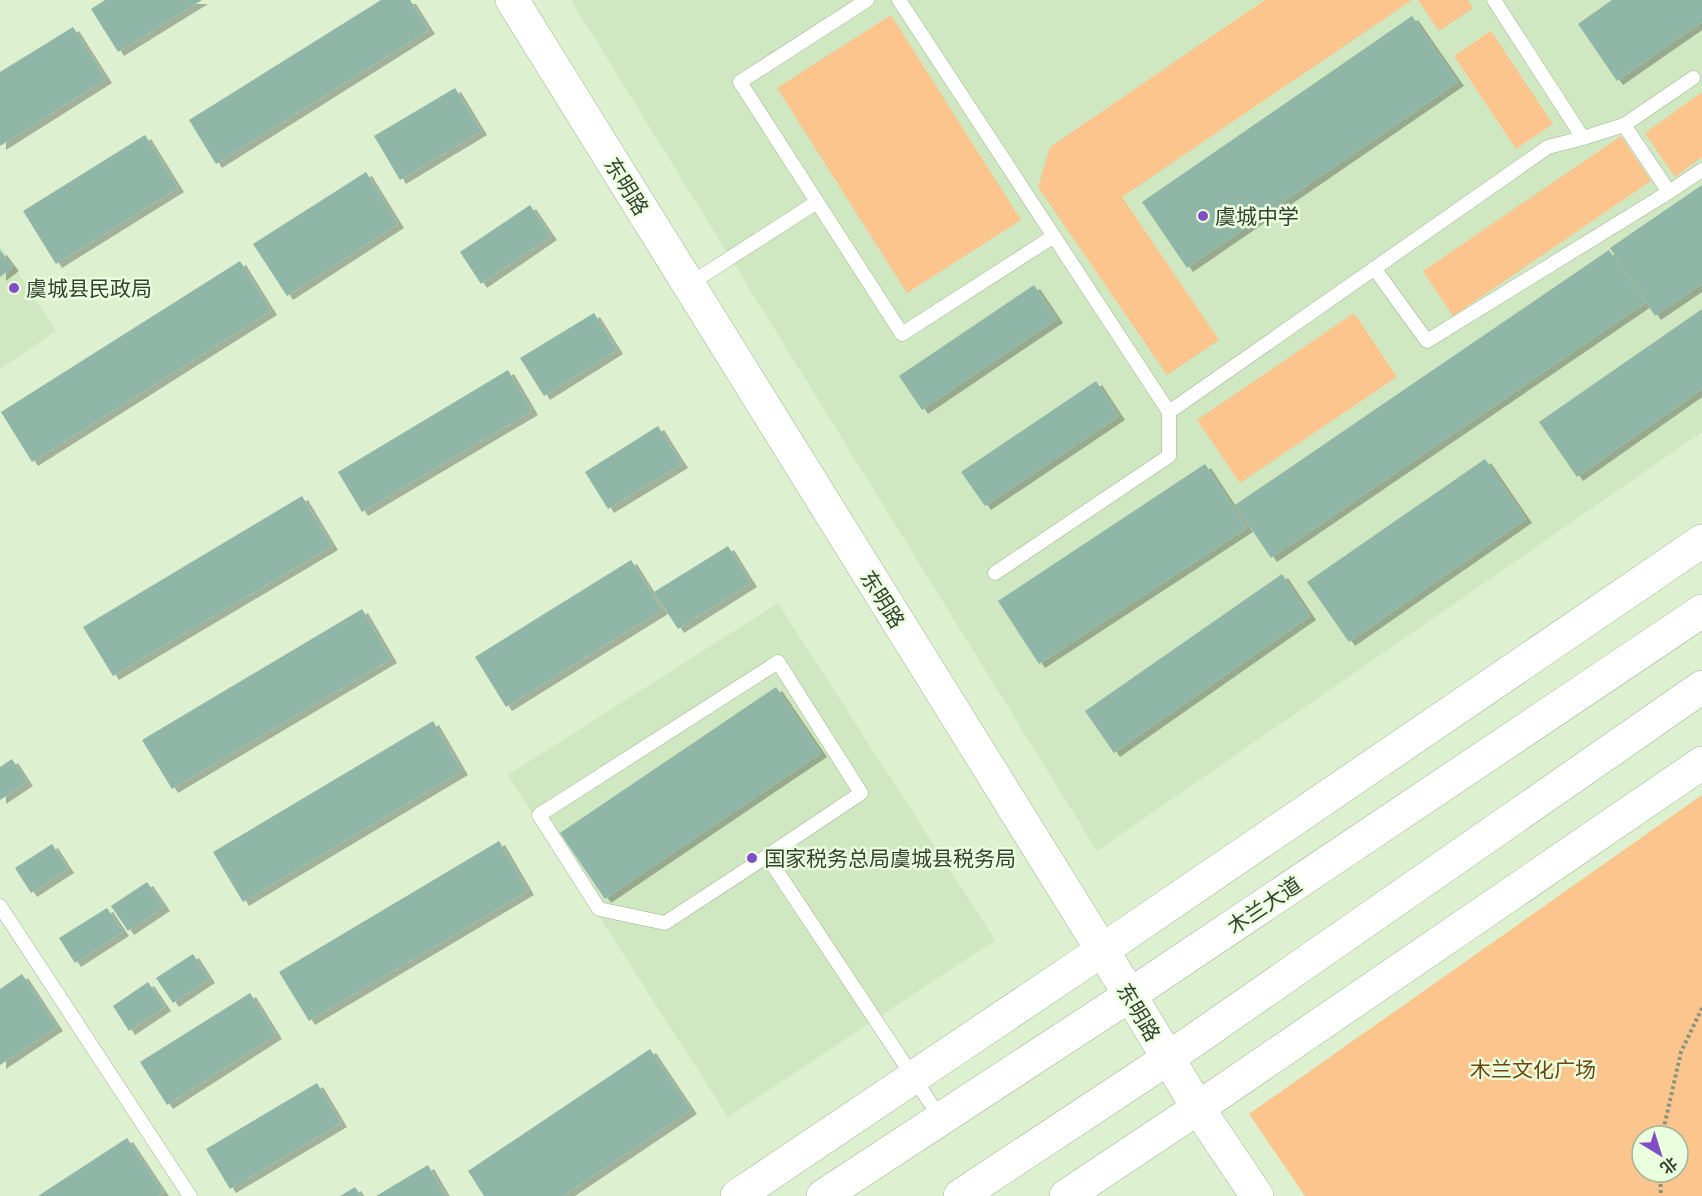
<svg xmlns="http://www.w3.org/2000/svg" width="1702" height="1196" font-family="'Asap Condensed','Noto Sans SC',sans-serif">
<style>
.built{fill:#cfe8c1}
.green{fill:#fbc58d;fill-rule:evenodd}
.building{fill:#8fb6a6;filter:url(#shadow)}
.lines{fill:none;stroke-linecap:round;stroke-linejoin:round}
.lane-casing{stroke:#9fb294;stroke-width:15}
.secondary-casing{stroke:#9fb294;stroke-width:34}
.primary-casing{stroke:#9fb294;stroke-width:34}
.path{stroke:#86947e;stroke-width:4;stroke-dasharray:3 3;stroke-linecap:butt}
.lane{stroke:#fff;stroke-width:14}
.secondary{stroke:#fff;stroke-width:33}
.primary{stroke:#fff;stroke-width:33}
.poi-dot{fill:#824ec5;stroke:#eaffde;stroke-width:2}
.labels{text-anchor:middle;dominant-baseline:central;stroke-width:5;stroke-linejoin:round;paint-order:stroke}
.street-label{font-size:21px;fill:#384033;stroke:#eaffde}
.poi-label{font-size:21px;fill:#384033;stroke:#eaffde;text-anchor:start}
.park-label{font-size:21px;fill:#6f450f;stroke:#eaffde}
</style>
<defs>
<filter id="shadow"><feDropShadow dx="6" dy="4" stdDeviation="0" flood-color="#0004"/></filter>
</defs>
<rect width="100%" height="100%" fill="#ddf1d1"/>
<path class="built" d="M571,0H1702V432L1097,851Z
M0,245L56,331L0,369Z
M778,603L995,940L728,1117L508,775Z"/>
<path class="green" d="M1265,0H1412L1122,197L1219,340L1167,375L1038,187L1050,147Z
M1418,0H1468L1473,8L1439,31Z
M891,15L1021,220L907,293L777,88Z
M1491,31L1553,124L1516,149L1454,56Z
M1702,92V157L1675,177L1645,133Z
M1621,136L1651,181L1453,316L1423,271Z
M1354,313L1397,377L1240,483L1197,420Z
M1702,795V1196H1305L1249,1114ZM1642,1136H1678V1172H1642Z"/>
<path class="building" d="M105,0H202L118,52L91,9Z
M381,0H410L429,30L216,164L189,120Z
M1612,0H1702V22L1617,81L1578,24Z
M1412,16L1458,82L1187,268L1142,202Z
M73,27L106,79L0,146V72Z
M455,88L481,131L400,180L374,136Z
M145,135L178,188L56,264L23,211Z
M366,172L398,224L287,296L253,244Z
M1702,185V284L1655,316L1610,248Z
M530,205L551,236L481,284L460,252Z
M0,250L13,267L0,277Z
M1609,250L1645,303L1271,558L1235,505Z
M240,261L271,311L32,462L1,412Z
M1034,285L1057,319L922,410L899,376Z
M1702,309V389L1577,477L1539,422Z
M594,313L617,350L544,396L520,358Z
M508,370L532,411L362,512L338,472Z
M1096,381L1119,416L985,506L961,472Z
M658,426L682,464L608,509L585,472Z
M1485,459L1526,519L1349,642L1307,582Z
M1205,464L1247,528L1039,664L998,601Z
M302,496L332,546L113,676L83,627Z
M728,546L751,583L678,629L654,592Z
M631,560L662,610L506,707L475,657Z
M1282,574L1310,616L1114,753L1085,711Z
M362,609L391,659L172,789L142,740Z
M776,687L821,753L605,899L560,833Z
M433,721L462,771L243,902L213,852Z
M12,759L27,782L0,800V767Z
M499,841L528,891L309,1021L279,972Z
M52,844L68,869L31,893L15,868Z
M147,882L164,907L128,931L111,906Z
M107,908L123,932L75,963L59,938Z
M193,954L209,979L173,1003L156,978Z
M22,974L57,1027L0,1065V989Z
M148,982L165,1007L129,1031L113,1006Z
M250,993L276,1035L167,1105L140,1062Z
M650,1049L691,1110L563,1196H484L468,1171Z
M317,1083L341,1123L230,1189L206,1149Z
M127,1138L163,1192L157,1196H38Z
M428,1165L446,1196H376Z
M355,1187L361,1196H340Z"/>
<g class="lines">
<defs>
<path id="lane" d="M867,0L740,82L902,334L1054,236
M899,0L1169,412
M1494,0L1583,138
M1624,125L1669,192
M1374,268L1427,341L1669,192L1702,170
M688,285L817,202
M995,573L1169,456V412L1548,147L1583,138L1624,125L1693,78
M767,856L665,923L599,909L539,815L778,662L861,793L767,856L941,1119
M0,906L190,1196"/>
<path id="secondary" d="M512,0L1130,995L1198,1108L1257,1196"/>
<path id="primary" d="M737,1196L1101,951L1702,541
M823,1196L1130,995L1702,611
M960,1196L1167,1059L1702,687
M1066,1196L1198,1108L1702,763"/>
</defs>
<use href="#lane" class="lane-casing"/>
<use href="#secondary" class="secondary-casing"/>
<use href="#primary" class="primary-casing"/>
<path class="path" d="M1662,1136L1681,1052L1702,1008
M1660,1172L1661,1196"/>
<use href="#lane" class="lane"/>
<use href="#secondary" class="secondary"/>
<use href="#primary" class="primary"/>
</g>
<g class="poi-dot">
<circle cx="1203" cy="216" r="6"/>
<circle cx="14" cy="288" r="6"/>
<circle cx="752" cy="858" r="6"/>
</g>
<g class="labels">
<g class="street-label">
<text transform="translate(627 186) rotate(58)">东明路</text>
<text transform="translate(883 599) rotate(58)">东明路</text>
<text transform="translate(1264 905) rotate(-34)">木兰大道</text>
<text transform="translate(1139 1012) rotate(59)">东明路</text>
</g>
<g class="poi-label">
<text x="1215" y="216">虞城中学</text>
<text x="26" y="288">虞城县民政局</text>
<text x="764" y="858">国家税务总局虞城县税务局</text>
</g>
<g class="park-label">
<text x="1533" y="1069">木兰文化广场</text>
</g>
</g>
<g transform="translate(1660 1154) rotate(142)"><circle r="28" fill="#eaffde" stroke="#a3b39a" stroke-width="1.5"/>
<path d="M0-4.5L10 22L0 15L-10 22Z" fill="#824ec5"/>
<text y="-9" font-size="16" font-weight="bold" text-anchor="middle" fill="#384033">北</text>
</g>
</svg>
